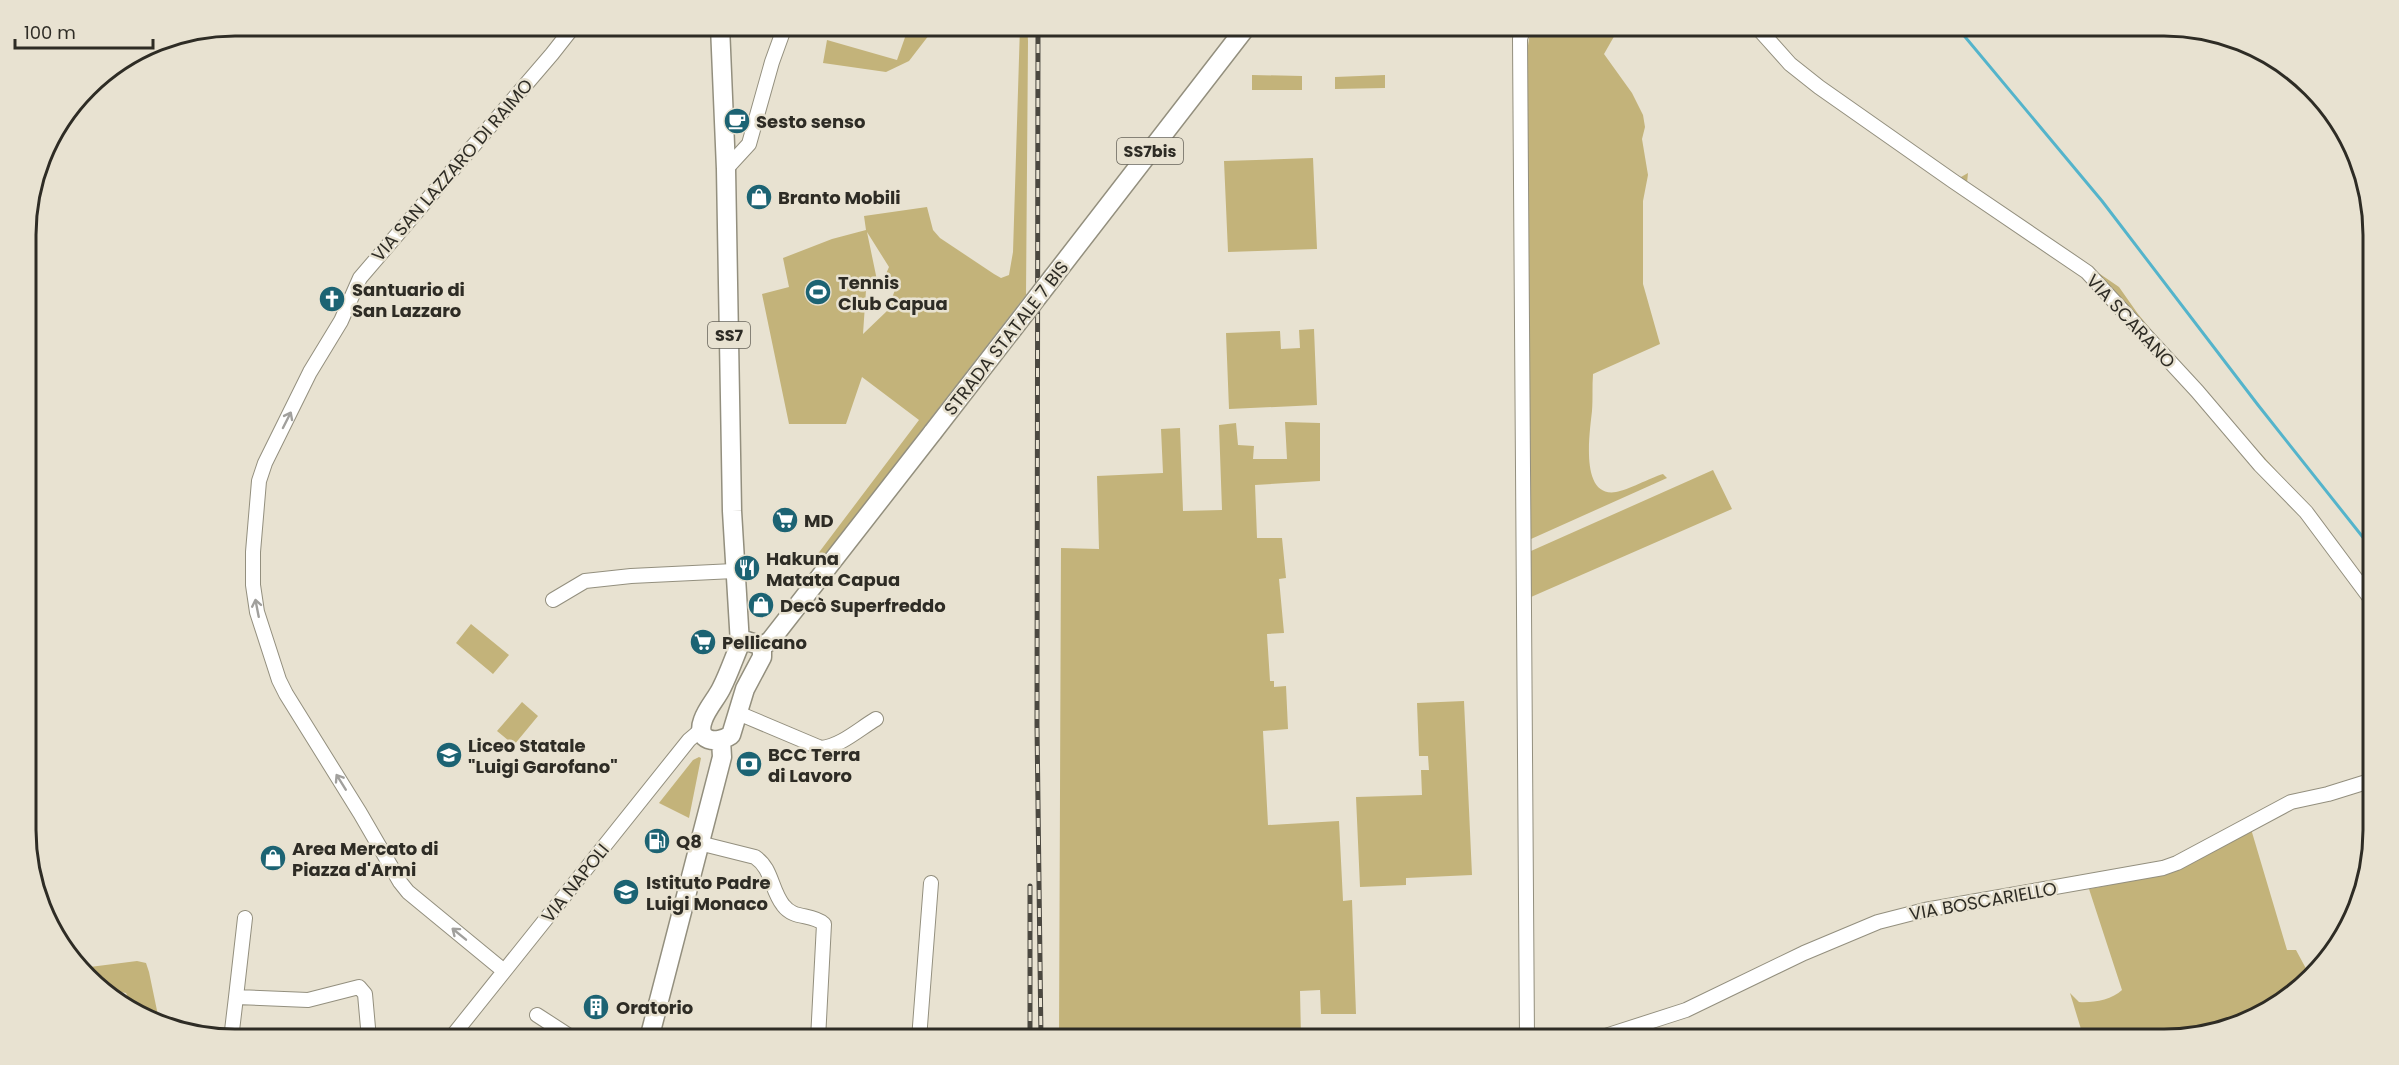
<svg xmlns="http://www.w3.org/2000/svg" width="2399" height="1065" font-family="Poppins,sans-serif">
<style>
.green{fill:#c3b37a;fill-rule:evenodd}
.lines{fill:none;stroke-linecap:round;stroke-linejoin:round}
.stream{stroke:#54b4cb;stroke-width:3}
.minor-casing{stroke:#938f7e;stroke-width:16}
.major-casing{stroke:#938f7e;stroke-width:21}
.minor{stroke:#fff;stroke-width:14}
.major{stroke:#fff;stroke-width:18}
.rail-casing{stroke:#4b4840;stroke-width:5}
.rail{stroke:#e8e2d1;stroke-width:3;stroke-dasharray:9;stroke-linecap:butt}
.major-bridge-casing{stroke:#938f7e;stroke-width:21;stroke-linecap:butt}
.major-bridge{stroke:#fff;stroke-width:18}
.oneway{stroke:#a1a09d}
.labels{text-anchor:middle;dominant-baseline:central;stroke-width:5;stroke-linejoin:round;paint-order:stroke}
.shield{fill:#e8e2d1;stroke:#666359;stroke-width:1.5}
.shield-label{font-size:16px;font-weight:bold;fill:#2e2c25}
.poi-label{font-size:18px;font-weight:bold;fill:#2e2c25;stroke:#e8e2d1;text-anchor:start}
.street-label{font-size:18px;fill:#2e2c25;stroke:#e8e2d1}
.rim{fill:none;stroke:#2e2c25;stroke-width:3}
</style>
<rect width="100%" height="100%" fill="#e8e2d1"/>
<path class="green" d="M909,26H936L909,61L886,72L823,63L827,40L897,60Z
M1020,26H1027L1028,41L1026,295L822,559L817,555L919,420L862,377L846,424H789L762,294L789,287L783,258L832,239L866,230L864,216L927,207L933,230L940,238L994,274L1001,278L1009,275L1013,252ZM867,232L889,267L882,283L895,290L887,311L863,334L866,290L878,285Z
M1531,26H1620L1604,54L1632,93L1643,115L1645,127L1642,139L1648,175L1643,201V284L1660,344L1593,374C1592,386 1593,398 1592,411C1590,431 1579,498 1616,492C1628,490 1650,478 1663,474L1667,478L1531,539L1527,52Z
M1252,75L1302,76V90H1252Z
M1385,75V88L1335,89V77Z
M1313,158L1317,249L1228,252L1224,161Z
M1968,173L1967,183L2119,287L2138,314L2182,367L2303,500L2373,590V597L2120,301L1961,180V177Z
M1314,329L1317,405L1229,409L1226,333L1280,331L1281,349L1300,348L1299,330Z
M1285,422L1320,423V481L1255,485L1257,538H1282L1286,578L1279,579L1284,633L1267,634L1270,681H1274V687L1286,686L1288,729L1263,731L1268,825L1339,821L1343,901L1352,900L1356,1014H1321L1320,990L1300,991L1301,1037L1284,1036L1283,1039H1059L1061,548L1099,549L1097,476L1163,473L1161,429L1180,428L1183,511L1222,510L1219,425L1236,423L1238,445L1254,446L1253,459H1287Z
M1713,470L1732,509L1531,597V551Z
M471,624L509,655L493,674L456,643Z
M1464,701L1472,875L1406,878V885L1360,887L1356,797L1422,795L1421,770H1429L1428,756H1419L1417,703Z
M522,702L538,716L514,745L497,731Z
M699,757L701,758L689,818L659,803L693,760Z
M2251,829L2287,950H2296L2310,976L2281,1004L2178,1039H2084L2070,993L2079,1002C2092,1003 2112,1000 2122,990L2089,889L2171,873Z
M137,961L146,963L149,972L160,1025L154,1023L132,1006L126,993L110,990L82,968Z"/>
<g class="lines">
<path class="stream" d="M1956,26L2102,201L2258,405L2373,550"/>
<defs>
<path id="minor" d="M1524,26L1520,39L1527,1039
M1756,26L1790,64L1819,87L1953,181L2087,272L2197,391L2260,465L2306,512L2373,602
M726,169L749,144L772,62L785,26
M553,600L585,581L631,576L734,571
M738,713L821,748C841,746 859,729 876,719
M699,843L755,857C772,868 771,890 783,905C794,920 811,913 824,924L818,1039
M504,971L408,892L400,882L360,813L286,694L279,680L257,612L253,585V552L259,481L265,463L310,372L341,321L360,278L552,54L574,26
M236,997L245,918
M537,1015L574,1039
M231,1039L236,997L308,1000L359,987L365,994L369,1039
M450,1039L689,740L702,729
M919,1039L931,883
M1596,1039L1686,1010L1804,953L1878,922L1925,910L2163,868L2177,863L2291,802L2328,794L2373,780"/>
<path id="major" d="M720,26L726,169L732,511L740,644
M1053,277L1247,26
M747,641L762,646V657L745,689L731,735C716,745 695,741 703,720C707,708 717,698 722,687C729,673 734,658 740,644Z
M762,646L770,641L933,432
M649,1039L722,757L721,740"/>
</defs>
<use href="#minor" class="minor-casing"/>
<use href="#major" class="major-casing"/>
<use href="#minor" class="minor"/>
<use href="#major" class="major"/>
<defs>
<path id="rail" d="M1038,26L1037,725L1041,1039
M1030,1039V886"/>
</defs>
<use href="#rail" class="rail-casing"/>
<use href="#rail" class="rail"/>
<defs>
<path id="major-bridge" d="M933,432L1053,277"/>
</defs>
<use href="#major-bridge" class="major-bridge-casing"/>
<use href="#major-bridge" class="major-bridge"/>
</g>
<defs><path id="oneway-shaft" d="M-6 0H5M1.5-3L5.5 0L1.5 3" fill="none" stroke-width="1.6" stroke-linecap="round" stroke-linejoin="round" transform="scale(1.5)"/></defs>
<g class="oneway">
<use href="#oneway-shaft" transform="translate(287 420) rotate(-63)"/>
<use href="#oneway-shaft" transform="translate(257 608) rotate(-101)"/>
<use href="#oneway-shaft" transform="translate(341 782) rotate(-122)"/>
<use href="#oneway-shaft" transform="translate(459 934) rotate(-141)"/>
</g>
<defs>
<symbol id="cafe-disc" viewBox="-11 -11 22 22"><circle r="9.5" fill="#1c6373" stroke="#e8e2d1"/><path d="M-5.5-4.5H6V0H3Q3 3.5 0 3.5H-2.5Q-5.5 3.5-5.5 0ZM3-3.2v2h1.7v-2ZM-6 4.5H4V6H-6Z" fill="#fff"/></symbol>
<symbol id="shop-disc" viewBox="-11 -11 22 22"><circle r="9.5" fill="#1c6373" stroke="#e8e2d1"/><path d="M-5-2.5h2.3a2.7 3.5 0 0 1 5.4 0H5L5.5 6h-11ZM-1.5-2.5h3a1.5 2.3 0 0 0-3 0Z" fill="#fff"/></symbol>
<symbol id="stadium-disc" viewBox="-11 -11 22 22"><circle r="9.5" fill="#1c6373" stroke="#e8e2d1"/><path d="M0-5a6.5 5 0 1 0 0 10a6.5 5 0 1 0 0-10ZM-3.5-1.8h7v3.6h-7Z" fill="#fff"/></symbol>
<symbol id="church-disc" viewBox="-11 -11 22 22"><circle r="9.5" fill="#1c6373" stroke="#e8e2d1"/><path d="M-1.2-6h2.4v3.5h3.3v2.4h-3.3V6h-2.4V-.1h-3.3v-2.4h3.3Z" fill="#fff"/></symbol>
<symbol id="supermarket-disc" viewBox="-11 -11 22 22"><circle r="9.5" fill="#1c6373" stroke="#e8e2d1"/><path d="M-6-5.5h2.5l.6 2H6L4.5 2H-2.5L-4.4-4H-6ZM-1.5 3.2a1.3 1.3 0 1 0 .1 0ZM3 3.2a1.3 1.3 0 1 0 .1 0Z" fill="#fff"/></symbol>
<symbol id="restaurant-disc" viewBox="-11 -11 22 22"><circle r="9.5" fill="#1c6373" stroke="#e8e2d1"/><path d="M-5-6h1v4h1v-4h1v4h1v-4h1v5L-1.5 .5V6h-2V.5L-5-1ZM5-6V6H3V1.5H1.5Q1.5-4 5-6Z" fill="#fff"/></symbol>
<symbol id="school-disc" viewBox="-11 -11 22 22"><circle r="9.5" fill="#1c6373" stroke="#e8e2d1"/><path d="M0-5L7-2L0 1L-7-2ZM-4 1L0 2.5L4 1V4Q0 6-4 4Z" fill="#fff"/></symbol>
<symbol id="bank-disc" viewBox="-11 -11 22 22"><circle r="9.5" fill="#1c6373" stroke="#e8e2d1"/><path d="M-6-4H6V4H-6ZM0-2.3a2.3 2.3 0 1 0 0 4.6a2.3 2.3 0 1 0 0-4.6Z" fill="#fff"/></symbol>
<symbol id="fuel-disc" viewBox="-11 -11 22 22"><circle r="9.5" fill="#1c6373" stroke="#e8e2d1"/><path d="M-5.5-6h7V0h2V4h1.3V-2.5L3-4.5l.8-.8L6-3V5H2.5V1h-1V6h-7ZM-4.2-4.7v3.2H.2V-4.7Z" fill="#fff"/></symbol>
<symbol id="building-disc" viewBox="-11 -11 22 22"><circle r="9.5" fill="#1c6373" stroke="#e8e2d1"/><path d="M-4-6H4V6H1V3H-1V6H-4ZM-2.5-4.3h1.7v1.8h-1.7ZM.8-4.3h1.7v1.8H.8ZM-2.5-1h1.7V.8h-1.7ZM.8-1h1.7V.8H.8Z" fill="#fff"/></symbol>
</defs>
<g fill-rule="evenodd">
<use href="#cafe-disc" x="722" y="106" width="30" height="30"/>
<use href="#shop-disc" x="744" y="182" width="30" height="30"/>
<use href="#stadium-disc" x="803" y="277" width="30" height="30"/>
<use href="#church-disc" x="317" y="284" width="30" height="30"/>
<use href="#supermarket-disc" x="770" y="505" width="30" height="30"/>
<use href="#restaurant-disc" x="732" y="553" width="30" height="30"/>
<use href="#shop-disc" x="746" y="590" width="30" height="30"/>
<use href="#supermarket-disc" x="688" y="627" width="30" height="30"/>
<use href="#school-disc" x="434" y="740" width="30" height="30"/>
<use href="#bank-disc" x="734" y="749" width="30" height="30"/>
<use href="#fuel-disc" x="642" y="826" width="30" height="30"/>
<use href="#shop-disc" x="258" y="843" width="30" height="30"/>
<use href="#school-disc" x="611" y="877" width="30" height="30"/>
<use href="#building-disc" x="581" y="992" width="30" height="30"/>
</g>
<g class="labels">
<g class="shield">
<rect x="1117" y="138" width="66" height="26" rx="4.5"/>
<rect x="708" y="322" width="42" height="26" rx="4.5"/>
</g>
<g class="shield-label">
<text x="1150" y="151">SS7bis</text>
<text x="729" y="335">SS7</text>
</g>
<g class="poi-label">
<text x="756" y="121">Sesto senso</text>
<text x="778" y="197">Branto Mobili</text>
<text x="838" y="282">Tennis<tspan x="838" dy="21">Club Capua</tspan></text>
<text x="352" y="289">Santuario di<tspan x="352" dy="21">San Lazzaro</tspan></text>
<text x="804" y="520">MD</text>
<text x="766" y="558">Hakuna<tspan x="766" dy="21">Matata Capua</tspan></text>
<text x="780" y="605">Decò Superfreddo</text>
<text x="722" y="642">Pellicano</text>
<text x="468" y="745">Liceo Statale<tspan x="468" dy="21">"Luigi Garofano"</tspan></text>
<text x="768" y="754">BCC Terra<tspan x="768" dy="21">di Lavoro</tspan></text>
<text x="676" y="841">Q8</text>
<text x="292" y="848">Area Mercato di<tspan x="292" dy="21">Piazza d'Armi</tspan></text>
<text x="646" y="882">Istituto Padre<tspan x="646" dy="21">Luigi Monaco</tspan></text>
<text x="616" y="1007">Oratorio</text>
</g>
<g class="street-label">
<text transform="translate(452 170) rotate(-49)">VIA SAN LAZZARO DI RAIMO</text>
<text transform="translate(2131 321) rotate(47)">VIA SCARANO</text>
<text transform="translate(1006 338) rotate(-52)">STRADA STATALE 7 BIS</text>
<text transform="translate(575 883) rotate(-51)">VIA NAPOLI</text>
<text transform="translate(1983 901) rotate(-10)">VIA BOSCARIELLO</text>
</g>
</g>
<path d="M0 0H2399V1065H0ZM235 36H2164A199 199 0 0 1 2363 235V830A199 199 0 0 1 2164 1029H235A199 199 0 0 1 36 830V235A199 199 0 0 1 235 36Z" fill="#e8e2d1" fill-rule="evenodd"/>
<path class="rim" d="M235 36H2164A199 199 0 0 1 2363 235V830A199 199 0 0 1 2164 1029H235A199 199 0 0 1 36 830V235A199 199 0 0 1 235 36Z"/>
<path d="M15 39v9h138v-9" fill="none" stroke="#2e2c25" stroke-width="3"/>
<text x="24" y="39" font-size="18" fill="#2e2c25" stroke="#e8e2d1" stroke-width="4.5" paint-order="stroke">100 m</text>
</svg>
